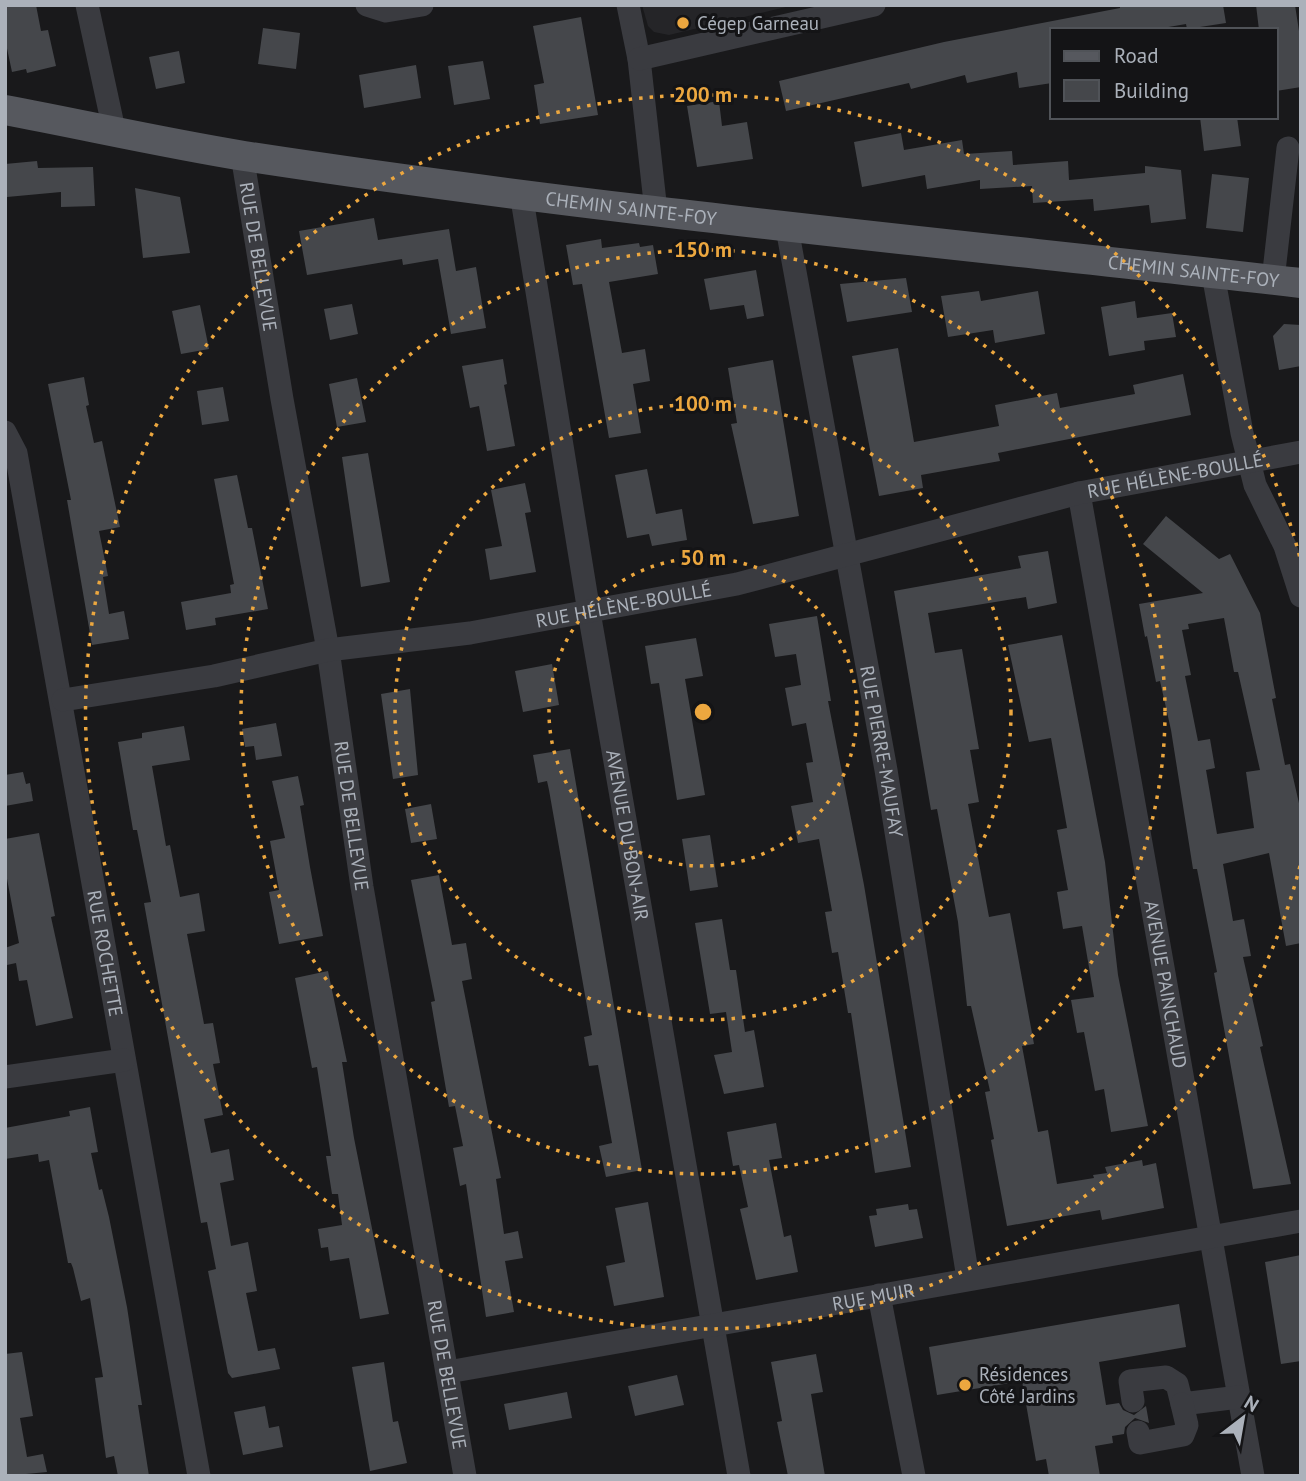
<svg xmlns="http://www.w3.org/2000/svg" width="1306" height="1481" font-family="'PT Sans',sans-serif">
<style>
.built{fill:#252528}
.building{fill:#45474b;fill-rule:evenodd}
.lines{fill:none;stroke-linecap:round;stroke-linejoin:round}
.minor{stroke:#3a3b40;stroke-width:23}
.major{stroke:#56585e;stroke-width:30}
.ring{fill:none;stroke:#eca73f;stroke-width:3.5;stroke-dasharray:3.5 7}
.poi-dot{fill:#eca73f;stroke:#141416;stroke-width:2.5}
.labels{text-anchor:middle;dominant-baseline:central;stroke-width:6;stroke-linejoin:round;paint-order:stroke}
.poi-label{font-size:19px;fill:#abb1ba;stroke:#141416;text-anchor:start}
.street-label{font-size:19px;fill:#abb1ba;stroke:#141416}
.centre{fill:#eca73f;stroke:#141416;stroke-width:3.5}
.ring-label{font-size:21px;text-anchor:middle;font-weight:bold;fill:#eca73f;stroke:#141416;stroke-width:6;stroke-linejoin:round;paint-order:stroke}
</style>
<rect width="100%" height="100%" fill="#19191b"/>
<path class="built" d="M642,5H794L669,35L654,32L648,26Z"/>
<path class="building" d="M5,5H36L41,31L48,30L56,66L27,73L26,69L12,72L5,39Z
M1120,5H1223L1226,23L1187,29L1186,24L1151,30H1052V83L1019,88L1017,72L967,83L965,75L911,89L909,83L786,111L779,81L944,42L1120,8Z
M1256,5H1295L1301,44V87L1276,91V30H1259Z
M581,17L598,115L540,124L534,85L544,83L533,26Z
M263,28L300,33L296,69L258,64Z
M179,51L185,83L156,89L149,57Z
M483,61L490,99L454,105L448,66Z
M416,65L421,98L364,108L359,75Z
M719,101L722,126L747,122L753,159L697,167L687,106Z
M1200,117H1237L1241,146L1204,151Z
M901,133L904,150L962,140L964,154L1012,151L1013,165L1068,161L1069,180L1145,173V166L1181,170L1186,219L1151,223L1149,205L1094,211L1093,199L1033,203L1032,186L980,189V180L927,189L925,175L862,187L854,142Z
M37,161L38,168L93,167L95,206L61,207V192L7,197L5,164Z
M1212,174L1249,178L1243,232L1206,228Z
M135,188L180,197L190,253L143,258Z
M374,218L378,240L449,229L456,271L476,267L486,328L451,334L438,259L403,265L402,259L307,275L299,231Z
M601,239L602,248L639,243L640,247L653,245L658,274L609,282L622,353L645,349L650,381L633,384L641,433L609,438L582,284L573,285L566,245Z
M756,270L764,316L747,319L744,305L710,310L704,279Z
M906,278L912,312L847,322L840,284Z
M979,291L981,301L1038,291L1045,334L995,343L993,330L948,337L941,296Z
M1135,301L1137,318L1172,313L1176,337L1144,341L1145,350L1109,356L1101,307Z
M352,304L358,334L330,340L324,309Z
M200,305L209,349L181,354L172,311Z
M1284,324L1301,325V366L1279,370L1273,336Z
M898,348L914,442L999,426L995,405L1057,393L1060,408L1135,394L1133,385L1183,374L1191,415L998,453L1000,461L921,475L923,488L879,496L852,356Z
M503,359L507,384L504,385L515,446L487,451L479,406L470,408L462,366Z
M773,360L799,516L753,524L731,424L737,423L728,368Z
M84,377L89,405L86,406L94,443L102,441L120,527L99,531L108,576L103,577L109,614L124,611L129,639L92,645L67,500H71L48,384Z
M357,378L366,422L337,427L329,384Z
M223,387L229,421L202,425L197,391Z
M368,453L390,582L361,587L342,457Z
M647,469L656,514L682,509L687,540L652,546L649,534L627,538L615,475Z
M237,475L248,528H252L268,609L215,618L216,625L186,630L181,602L231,593L230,585L234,584L214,479Z
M525,483L531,512L525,513L536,572L490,580L485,549L502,546L491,490Z
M1166,516L1219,559L1230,554L1260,613L1276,698L1272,699L1285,765L1290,764L1301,812V943L1286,946L1269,853L1223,864L1233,921L1244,919L1251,956L1243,957L1263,1046L1260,1047L1291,1184L1253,1189L1214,973L1217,972L1197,869H1193L1171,730L1160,681L1156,682L1147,636L1145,637L1139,604L1203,593L1143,544ZM1224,618L1234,672H1238L1260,770L1246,772L1254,828L1217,834L1206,770L1215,768L1210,739L1198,741L1185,676L1191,675L1182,630L1189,629L1188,624Z
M1048,551L1057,603L1028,609L1026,597L928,613L935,653L962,649L979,749L970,750L979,802L968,804L989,917L1010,913L1034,1044L1022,1046L1038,1132L1048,1130L1057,1184L1094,1178L1093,1175L1107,1173L1105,1167L1142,1160L1143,1166L1156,1163L1164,1208L1102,1220L1100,1210L1007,1226L991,1140L994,1139L985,1092L990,1091L971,1006H967L958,922L937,809L931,810L894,591L1021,568L1018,556Z
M817,616L831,701H828L864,885L911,1167L875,1173L851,1013H848L838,952L832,953L825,912L832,911L819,839L798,843L791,806L813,802L806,763L813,762L806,723L792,726L785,688L801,685L796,654L775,657L769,624Z
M1062,635L1105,862L1118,975L1148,1126L1111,1132L1104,1089L1095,1091L1084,1032L1077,1033L1071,1000L1094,997L1082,926L1063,929L1057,892L1068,890L1057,830L1067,828L1051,738L1029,742L1008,645Z
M696,638L703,676L685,679L705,795L677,800L659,683L651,684L645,646Z
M552,664L559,705L523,712L515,671Z
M410,689L418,775L393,779L381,694Z
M276,723L282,756L256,760L254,746L245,747L242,729Z
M184,726L190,760L152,766L166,846L170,845L180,897L199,893L205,931L187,934L204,1024L213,1023L220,1063L213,1064L223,1115L204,1119L211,1153L229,1149L234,1180L220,1183L231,1246L248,1242L257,1291L246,1293L258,1351L275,1348L280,1369L232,1378L228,1373L208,1271L216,1269L207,1222L201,1223L144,903L151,902L137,830H133L118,742L142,738V733Z
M570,749L642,1170L606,1177L599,1146L612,1143L598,1065L589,1066L584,1037L592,1035L549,790L547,781L538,783L533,755Z
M23,772L26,784L30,783L33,801L5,806V775Z
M298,776L304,805L300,806L310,867L323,936L279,944L269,892L279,890L270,841L285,838L272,781Z
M431,804L437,839L411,843L405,809Z
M39,833L55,916L51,917L73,1018L36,1026L27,980L19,981L16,963L7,965L5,956V948L19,943L5,868V839Z
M710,835L718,887L690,891L682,839Z
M439,875L452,945L466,943L472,979L462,981L501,1178L496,1179L504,1234L518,1231L523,1258L505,1261L514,1312L486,1317L466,1184L460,1186L453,1148L463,1146L455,1106L449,1107L431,1002L435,1001L411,880Z
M722,919L730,970H736L745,1032L754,1030L764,1087L724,1094L714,1055L732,1052L726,1012L710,1014L695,923Z
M328,971L347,1062H342L354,1138L389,1314L360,1319L349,1258L330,1261L328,1247L321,1248L318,1229L342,1225L338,1194H332L326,1156H331L317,1067L312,1068L295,978Z
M90,1107L98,1152L91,1153L99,1190L102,1189L109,1217L127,1307L142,1405H138L149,1476H118L114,1456L106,1458L95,1378L103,1377L90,1298L81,1301L73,1268L71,1263H68L49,1160L39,1162L38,1154L5,1159V1128L70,1116L69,1111Z
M776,1123L782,1158L769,1160L784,1237L791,1235L798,1272L756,1280L740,1209L748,1207L739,1165L733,1166L727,1132Z
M648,1202L664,1297L614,1306L606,1266L625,1262L615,1208Z
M908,1204L909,1210L917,1209L923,1238L875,1247L869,1216L877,1215L876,1209Z
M1301,1255V1361L1281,1364L1265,1262Z
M1179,1304L1186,1347L1099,1362L1106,1405L1119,1403L1123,1410L1134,1415L1146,1406L1149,1423L1135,1418L1125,1427L1124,1434L1112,1436L1113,1443L1095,1446L1100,1476H1049L1046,1459L1036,1461L1022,1381L937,1395L929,1347Z
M22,1352L33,1416L20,1418L27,1457L43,1454L47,1472L5,1476V1354Z
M816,1354L823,1392L811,1394L825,1476H788L777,1422L782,1421L771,1362Z
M384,1362L393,1422L398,1421L407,1463L370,1471L352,1367Z
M677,1375L684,1405L635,1416L628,1386Z
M567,1392L572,1418L509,1430L504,1404Z
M265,1406L269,1428L279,1426L283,1447L243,1455L234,1412Z"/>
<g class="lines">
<g class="minor">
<path d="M87,5L114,130"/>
<path d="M367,5L386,11L422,5"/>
<path d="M628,5L639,59L656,211"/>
<path d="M639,59L874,5"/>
<path id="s1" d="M242,155L282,399L328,650L362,887L465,1476"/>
<path id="s2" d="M521,193L589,612L739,1476"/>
<path id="s3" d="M787,228L886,770L968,1278"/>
<path d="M1213,274L1242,433L1255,485L1285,546L1301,596"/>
<path d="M1273,280L1288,148"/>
<path id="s4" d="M5,432L16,453L199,1476"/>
<path id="s5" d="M1079,493L1253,1476"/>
<path id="s6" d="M63,700L214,676L328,650L470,633L737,584L1079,493L1301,452"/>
<path d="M5,1077L124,1060"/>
<path d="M879,1295L914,1476"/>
<path id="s7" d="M448,1372L1301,1221"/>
<path d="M1133,1401L1130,1381L1166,1377L1177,1384L1182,1404L1239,1397"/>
<path d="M1138,1432L1140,1443L1183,1435L1187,1425L1182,1404"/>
</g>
<path class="major" id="s8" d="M5,110C85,125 164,143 244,156C595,210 948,243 1301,283"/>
</g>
<g class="ring">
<circle cx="703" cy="712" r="154"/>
<circle cx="703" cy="712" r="308"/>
<circle cx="703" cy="712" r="462"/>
<path d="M1300 866A617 617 0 1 1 1300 558"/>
</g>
<g class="poi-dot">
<circle cx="683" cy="23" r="7"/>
<circle cx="965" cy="1385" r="7"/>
</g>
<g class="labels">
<g class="poi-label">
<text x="697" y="23">Cégep Garneau</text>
<text x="979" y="1374">Résidences<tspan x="979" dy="22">Côté Jardins</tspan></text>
</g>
<g class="street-label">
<text stroke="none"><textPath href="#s8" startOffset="634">CHEMIN SAINTE-FOY</textPath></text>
<text stroke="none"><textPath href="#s1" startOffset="103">RUE DE BELLEVUE</textPath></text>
<text stroke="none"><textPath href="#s8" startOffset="1200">CHEMIN SAINTE-FOY</textPath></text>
<text stroke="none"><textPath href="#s6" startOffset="1136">RUE HÉLÈNE-BOULLÉ</textPath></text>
<text stroke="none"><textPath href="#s6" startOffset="569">RUE HÉLÈNE-BOULLÉ</textPath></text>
<text stroke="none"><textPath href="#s3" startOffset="532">RUE PIERRE-MAUFAY</textPath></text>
<text stroke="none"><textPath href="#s1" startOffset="670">RUE DE BELLEVUE</textPath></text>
<text stroke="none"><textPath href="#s2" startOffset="651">AVENUE DU BON-AIR</textPath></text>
<text stroke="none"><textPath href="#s4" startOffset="532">RUE ROCHETTE</textPath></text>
<text stroke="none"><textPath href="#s5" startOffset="499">AVENUE PAINCHAUD</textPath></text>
<text stroke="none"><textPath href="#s7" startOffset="432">RUE MUIR</textPath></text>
<text stroke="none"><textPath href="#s1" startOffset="1237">RUE DE BELLEVUE</textPath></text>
</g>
</g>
<circle cx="703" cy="712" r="10" class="centre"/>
<g class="ring-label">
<text x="703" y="102">200 m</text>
<text x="703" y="257">150 m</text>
<text x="703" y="411">100 m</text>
<text x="703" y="565">50 m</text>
</g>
<rect width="1306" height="1481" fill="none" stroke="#abb1ba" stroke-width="14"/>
<rect x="1050" y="28" width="228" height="91" fill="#141416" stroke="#505358" stroke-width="2"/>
<rect x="1064" y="51" width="35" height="10" fill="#56585e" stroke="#505358" stroke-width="2"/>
<text x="1114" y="63" font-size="21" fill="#abb1ba">Road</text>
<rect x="1064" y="80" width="35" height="21" fill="#45474b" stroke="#505358" stroke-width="2"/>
<text x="1114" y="98" font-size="21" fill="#abb1ba">Building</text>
<g transform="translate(1243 1418) rotate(31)" stroke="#141416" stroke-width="5" paint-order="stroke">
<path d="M0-5L12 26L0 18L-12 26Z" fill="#abb1ba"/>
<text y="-10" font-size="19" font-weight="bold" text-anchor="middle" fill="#abb1ba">N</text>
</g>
</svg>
